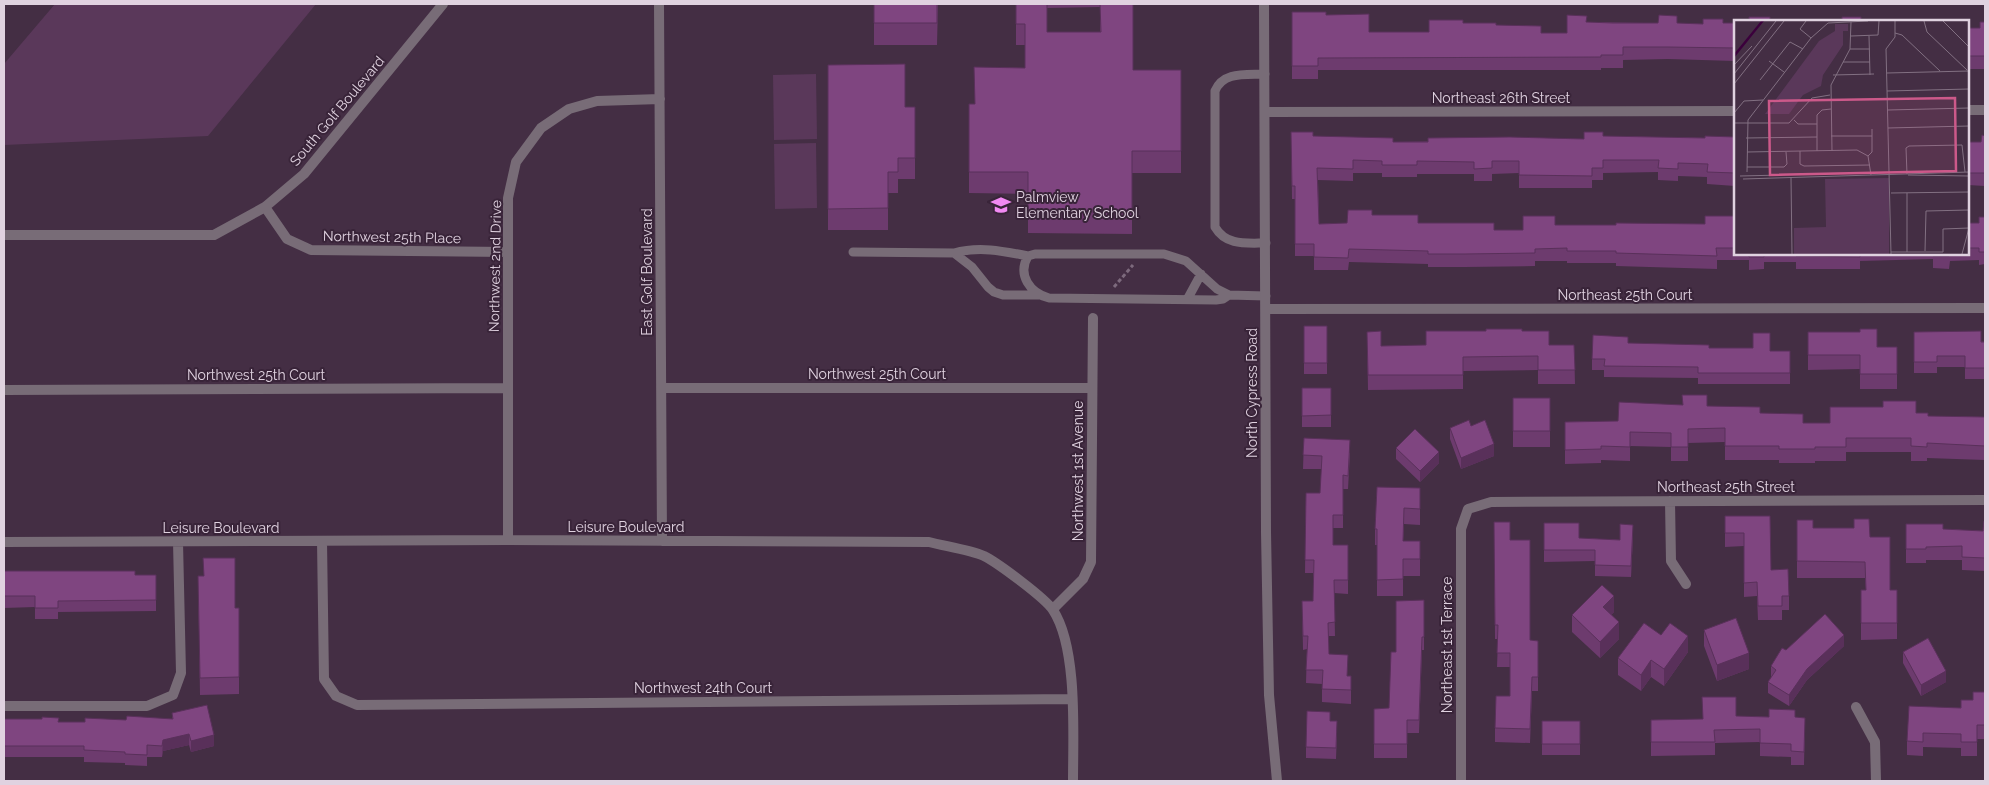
<svg xmlns="http://www.w3.org/2000/svg" width="1989" height="785" font-family="Raleway,sans-serif">
<style>
.green{fill:#5a385a}
.lines{fill:none;stroke-linecap:round;stroke-linejoin:round}
.path{stroke:#7d6a7d;stroke-width:3;stroke-dasharray:4 2.5;stroke-linecap:butt}
.service{stroke:#786c77;stroke-width:9}
.minor{stroke:#786c77;stroke-width:10}
.wall{fill:#6d3b6e;fill-rule:evenodd}
.shaded-wall{fill:#59305a}
.building{fill:#7f4580;stroke:#59305a}
.labels{text-anchor:middle;dominant-baseline:central;stroke-width:4;stroke-linejoin:round;paint-order:stroke}
.street-label{font-size:14px;fill:#e0d2e0;stroke:#392439}
.poi-label{font-size:14px;fill:#e0d2e0;stroke:#392439;text-anchor:start}
.inset-road{fill:none;stroke:#827082;stroke-width:1}
.view{fill:#cc598a;fill-opacity:0.15;stroke:#cc598a;stroke-width:2.5}
.inset-edge{fill:none;stroke:#e0d2e0;stroke-width:2.5}
</style>
<rect width="100%" height="100%" fill="#442e44"/>
<path class="green" d="M55,4H316L208,136L4,145V64Z
M816,74L817,139L774,140L773,75Z
M816,143L817,208L775,209L774,144Z"/>
<g class="lines">
<path class="path" d="M1114,287L1133,265"/>
<path class="service" d="M1265,74C1246,75 1223,71 1215,91V227C1226,246 1246,243 1266,243
M853,252L954,253
M1028,256C1003,251 979,246 954,253L972,267L988,287L994,292L1003,295H1038
M1229,295L1223,299L1216,300L1049,298C1030,293 1017,275 1028,256L1035,254H1164L1186,261L1217,289L1229,295L1266,296
M1188,298L1201,274"/>
<path class="minor" d="M659,4L662,541
M1264,4L1266,532L1269,695L1277,781
M1968,110H1985
M1266,112L1735,111
M265,207L287,239L311,250L508,252
M4,235H214L265,207L304,174L443,4
M1266,309L1985,308
M662,388H1092
M4,390L508,388
M1670,501L1671,561L1686,584
M508,540V198L516,162L541,128L569,109L597,101L660,99
M322,541L324,679L336,696L357,705L1072,699
M4,542L508,540L929,542C944,546 971,550 984,556C998,563 1045,598 1053,610C1078,648 1073,735 1073,781
M1053,609L1083,579L1091,562L1093,318
M4,706H147L173,695L181,673L178,542
M1856,707L1875,742L1876,781
M1461,781V529L1468,509L1491,502L1985,500"/>
</g>
<path class="wall" d="M874,4H938L937,45H874Z
M1016,4H1133V70H1181V173H1132V234L1028,233V194L969,193V104H975L1025,68V45H1016ZM1100,7V32H1047V8Z
M1292,12L1326,15L1369,32H1429L1463,23L1496,25L1541,33H1567L1587,22L1703,24L1735,23V61L1668,59L1623,60V68H1601V70H1318V79H1292Z
M1985,22V69H1968V28H1980Z
M828,65L905,107H915V179H898V193H888V230H828Z
M1291,132L1313,136L1393,142L1584,139L1603,136L1705,138L1735,137V186L1707,184V177L1678,176V181L1658,180V172L1603,173V180H1592V188H1519V173L1492,174V181H1474V174H1417V177H1382V173H1353V181L1318,180L1319,224L1347,223L1372,215L1418,223L1494,230H1523L1555,225H1616L1705,224L1735,216V254H1968V223H1979L1985,217V264L1979,265V260L1950,261L1949,269L1933,268V259L1860,261V269H1796V262H1764V269L1749,270V260H1717V269L1616,266V263H1567V261H1535V266L1464,267H1428V264L1349,262L1348,270H1314V256H1295V199H1292Z
M1985,136V186L1968,185V142H1981Z
M1304,326H1327V374H1304Z
M1486,331H1522L1549,345H1574L1575,384H1538V370L1463,371V389L1368,390L1367,332L1381,346L1426,345Z
M1808,332L1877,347H1897V389H1860V369L1808,370Z
M1914,332L1985,342V379H1965V367H1937V373H1914Z
M1628,343L1709,348L1770,351H1790V384H1698V378L1604,377V370H1592V359Z
M1302,388H1331V427H1302Z
M1513,398H1550V447H1513Z
M1707,406L1760,413L1803,423H1830L1916,413L1928,416L1985,417V460L1927,458V461H1911V452H1846V461H1815V463H1779V460H1725V442L1688,443V461H1671V447L1630,446V461L1601,460V463L1565,464V422L1618,421Z
M1471,426L1494,456L1461,469L1450,439V428Z
M1304,438L1350,453L1348,489H1343V528H1333V545H1348V594L1334,593L1335,636H1329V654L1347,676H1351V704L1322,702V684L1306,683L1307,649L1303,650L1302,601H1313V573H1305L1306,493H1320L1322,469H1303Z
M1396,448L1439,463L1420,482L1396,459Z
M1420,488V525L1404,524L1403,541H1420V576H1403V596H1377V545H1375V529Z
M1725,516H1770L1771,570L1789,596V610H1782V620H1758L1757,596L1744,597V546L1725,547Z
M1797,520L1813,528L1870,537L1890,590H1897V639L1861,640V590H1866L1865,578H1797Z
M1985,521V571L1962,570V560H1926V563H1906V524L1943,529L1983,531Z
M1494,522L1510,540L1530,640L1538,641V691H1532L1530,743L1495,742V728L1510,696V667H1497L1498,639H1495Z
M1544,523L1579,538L1620,540L1633,536L1631,577L1595,576V561L1544,562Z
M4,571L135,575H156V611L58,612V619H35V607L4,608Z
M198,576L235,608H239V694L200,695Z
M1424,600V650H1422L1419,733H1407V758H1374V709L1389,708L1396,652Z
M1614,612L1611,615L1619,639L1600,658L1572,632V615Z
M1704,630L1749,669L1717,681L1704,646Z
M1661,635L1688,652L1664,686L1651,677L1641,691L1618,675V658Z
M1844,646L1807,680L1789,706L1768,693V682L1771,678V666L1786,650Z
M1903,652L1946,682L1921,696L1903,663Z
M1985,692V739H1977V756H1961V748L1923,747V756L1907,755V741Z
M172,713L214,746L191,752L189,745L163,751L162,757H147V766L125,765V763L84,762V757H4V719H42L58,722H85L126,720L172,719Z
M1736,716L1805,718L1804,765H1791V757L1760,756V742L1715,743V755L1651,756V720L1702,719Z
M1330,721L1337,732L1336,759L1306,758V747Z
M1542,721H1580V755H1542Z"/>
<path class="shaded-wall" d="M1494,444V456L1461,469V458Z
M1439,452V463L1420,482V471Z
M1633,525V536L1631,577V566Z
M1614,596V612L1603,624V607Z
M1619,622V639L1600,658V642Z
M1844,635V646L1807,680L1789,706V695L1807,669Z
M1688,636V652L1664,686V669Z
M1749,653V669L1717,681V665Z
M1651,660V677L1641,691V675Z
M1946,671V682L1921,696V685Z
M189,734V745L163,751L162,757L163,740Z
M214,735V746L191,752V741Z"/>
<path class="building" d="M874,4H937V23H874Z
M1016,4H1047V32H1101L1100,4H1133V70H1181V151H1132V212H1028V172H969V104H975L974,67L1025,68V24H1016Z
M1292,12H1326V15L1369,14V32H1429V20H1463V23H1496V25L1541,26V33H1567V15L1587,16L1586,22L1613,23H1658L1659,15L1677,16V23L1703,24V19H1723V23H1735V48L1668,47H1623V55H1601V57L1318,58V66H1292Z
M1749,17H1770V21H1749Z
M1842,17H1861V21H1842Z
M1980,22H1985V56H1968V28H1980Z
M905,64V107H915V158H898V172H888V208L828,209V65Z
M1291,132H1313V136L1393,138V142H1428V138L1510,137L1584,139V132H1603V136L1705,138V136L1735,137V173L1707,172L1708,164L1678,163V169L1658,168L1659,160H1603V168H1592V176L1519,175V161H1492V168L1474,169V162L1417,161V165H1382V161L1353,160V169L1317,168L1319,224L1347,223L1348,210H1372V215H1418V223H1494V230H1523V216H1555V225H1616V223L1705,224V216H1735V248H1716L1717,256L1616,253V251H1567V248L1535,249V253L1464,254H1428V251L1349,249L1348,258L1314,257V244H1295V186H1292Z
M1982,135L1985,136V173H1968V142H1981Z
M1979,217H1985V252H1979V248H1968V223H1979Z
M1749,254H1764V257H1749Z
M1796,254H1860V257L1796,256Z
M1933,254H1949V256H1933Z
M1304,326H1327V363H1304Z
M1486,329H1522V331H1549V345H1574L1575,370H1538V356L1463,357V375H1368L1367,332L1381,331V346L1426,345V331H1486Z
M1860,329H1877V347H1897V374H1860V355H1808V332H1860Z
M1981,331V342H1985V368H1965V356H1937V362H1914V332Z
M1753,333H1770V351H1790V373H1698V367L1604,366L1605,359H1592L1593,335L1628,337V343L1709,345V348H1753Z
M1302,388H1331V415L1302,416Z
M1682,395H1707V406L1760,407V413L1803,414V423H1830V407H1883V401H1916V413H1928V416L1985,417V446L1927,443V447L1911,446V438H1846V447H1815V449H1779V446H1725V428L1688,429V447H1671V433L1630,432V447L1601,446V449L1565,450V422L1618,421L1619,402L1683,405Z
M1513,398H1550V431H1513Z
M1469,420L1471,426L1485,420L1494,444L1461,458L1450,428Z
M1415,429L1439,452L1420,471L1396,448Z
M1304,438L1350,440L1348,476L1343,475V515H1333V545H1348V580H1334L1335,622L1328,623L1329,654L1348,655L1347,676H1351V690L1322,689L1323,670H1306L1308,636H1303L1302,601H1313L1314,560H1305L1306,493H1320L1322,456L1303,455Z
M1377,487L1420,488V509L1404,508L1403,541H1420V559H1403V579L1377,580V529H1375Z
M1725,516H1770L1771,570L1788,569L1789,596H1782V606H1758L1757,582L1744,583V533H1725Z
M1854,519H1869L1870,537H1890V590H1897V623H1861V590H1866L1865,562L1797,561V520H1813V528H1854Z
M1984,521H1985V558L1962,557V546L1926,547V549H1906V524H1943V529L1983,531Z
M1494,522H1510V540H1530V640L1538,641V677H1532L1530,729L1495,728L1496,696H1510V653H1497L1498,625H1495Z
M1544,523H1579V538L1620,540V524L1633,525L1631,566L1595,565V550H1544Z
M203,558H235V608H239V677L200,678L198,576H204Z
M4,571H135V575H156V600L58,601V608H35V596H4Z
M1602,585L1614,596L1603,607L1619,622L1600,642L1572,615Z
M1424,600V637H1422L1419,720H1407V744H1374V709L1389,708L1391,652H1396V601Z
M1825,614L1844,635L1807,669L1789,695L1768,682L1776,670L1771,666L1782,648L1786,650Z
M1736,618L1749,653L1717,665L1704,630Z
M1644,623L1661,635L1670,623L1688,636L1664,669L1651,660L1641,675L1618,658Z
M1928,638L1946,671L1921,685L1903,652Z
M1973,692H1985V725H1977V742H1961V734L1923,733V742L1907,741L1909,706L1961,708V700H1973Z
M1702,697H1736V716L1769,717V709L1795,710V717L1805,718L1804,752L1791,751V744L1760,743V729L1714,730L1715,742H1651V720L1703,719Z
M207,705L214,735L191,741L189,734L163,740L162,746L147,745V755L125,754V752L84,750V746H4V719H42V717L59,718L58,722H85V718L126,720L127,716L173,719L172,713Z
M1307,711L1330,712V721H1337L1336,748L1306,747Z
M1542,721H1580V744H1542Z"/>
<defs>
<symbol id="school-bare" viewBox="-9 -9 18 18"><path d="M0-5L7-2L0 1L-7-2ZM-4 1L0 2.5L4 1V4Q0 6-4 4Z" fill="#f28af3" stroke="#392439" stroke-width="2.5" paint-order="stroke"/></symbol>
</defs>
<g fill-rule="evenodd">
<use href="#school-bare" x="987" y="191" width="28" height="28"/>
</g>
<g class="labels">
<g class="street-label">
<text x="1501" y="98">Northeast 26th Street</text>
<text transform="translate(337 111) rotate(-50)">South Golf Boulevard</text>
<text transform="translate(392 237) rotate(1)">Northwest 25th Place</text>
<text transform="translate(495 266) rotate(-89)">Northwest 2nd Drive</text>
<text transform="translate(647 272) rotate(-90)">East Golf Boulevard</text>
<text x="1625" y="295">Northeast 25th Court</text>
<text x="877" y="374">Northwest 25th Court</text>
<text x="256" y="375">Northwest 25th Court</text>
<text transform="translate(1252 393) rotate(-90)">North Cypress Road</text>
<text transform="translate(1078 471) rotate(-90)">Northwest 1st Avenue</text>
<text x="1726" y="487">Northeast 25th Street</text>
<text x="626" y="527">Leisure Boulevard</text>
<text x="221" y="528">Leisure Boulevard</text>
<text transform="translate(1447 645) rotate(-90)">Northeast 1st Terrace</text>
<text x="703" y="688">Northwest 24th Court</text>
</g>
<g class="poi-label">
<text x="1016" y="197">Palmview<tspan x="1016" dy="16">Elementary School</tspan></text>
</g>
</g>
<g transform="translate(1734 20)">
<rect width="235" height="235" fill="#442e44"/>
<path d="M101,4H114V11H109V25L89,55L87,66L69,75L55,94H31L85,21L101,11ZM155,158V234H60V208L92,207L91,159Z" fill="#5a385a"/>
<path d="M27,1H30L0,38V34Z" fill="#3b003c"/>
<path class="inset-road" d="M72,1L66,9L77,18M190,1L193,12L233,50M209,1L235,27M161,13L168,15L206,51M117,16L144,15L145,1M135,16L136,55M116,29H136M35,41L50,52M109,42H136M0,45L18,26M153,53L235,51M0,54L42,1M99,55L140,54M26,60L56,22L69,29M0,64L50,1M153,71L235,69M154,90L235,88M0,93L10,81L29,80M60,100L64,104H83M0,103H55L78,78L96,75M154,108L235,106M97,116H138M12,118L83,117M66,131V144L70,146L136,145M83,131V95L88,90L97,89M98,131L97,65L116,29L117,2M13,132L123,130L134,136L137,155M134,136L138,132V109M13,147H50L53,144L52,132M13,152L14,100L77,18L94,3L134,1M173,154L172,128L175,126L228,125L231,152M174,155L235,156M6,156L48,155M57,158L58,234M9,159L235,152M157,173L235,172M173,173V232M191,231L192,191L235,190M157,232H209V209L235,208M157,234L152,29L161,17V1M228,234L235,208"/>
<path class="view" d="M221,78L222,151L36,155L35,81Z"/>
<rect width="235" height="235" class="inset-edge"/>
</g>
<rect width="1989" height="785" fill="none" stroke="#e0d2e0" stroke-width="10"/>
</svg>
